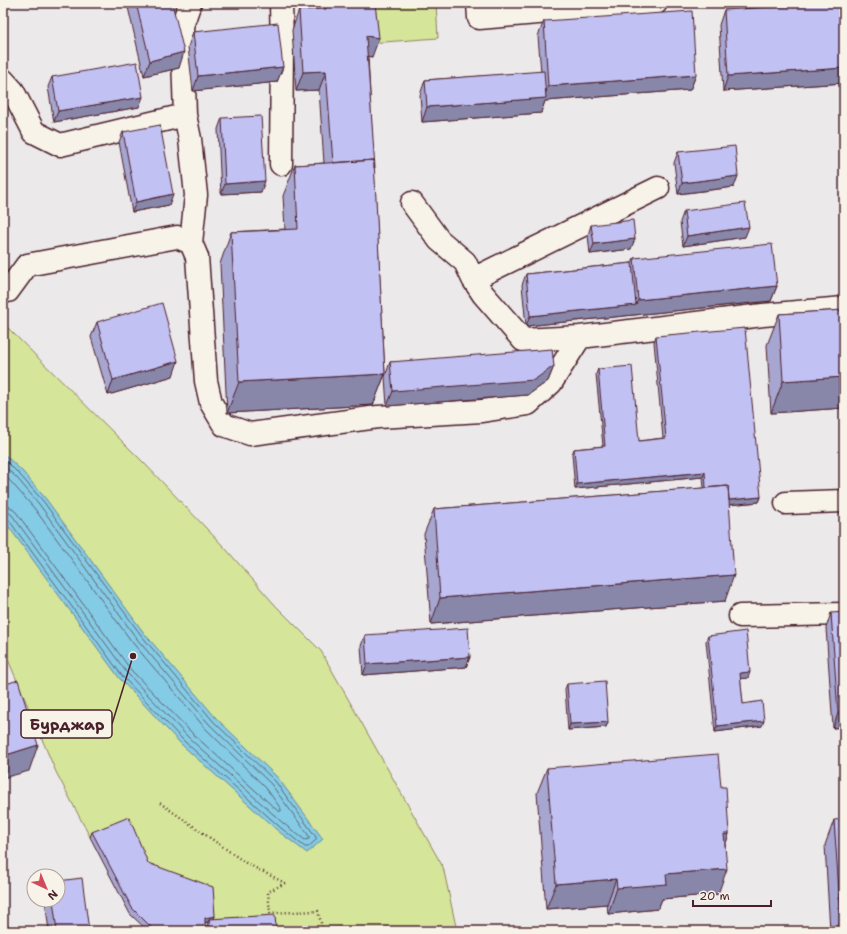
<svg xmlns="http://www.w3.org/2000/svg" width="847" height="934" font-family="'Shantell Sans',sans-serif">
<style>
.green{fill:#d5e599;stroke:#908262}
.water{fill:#84cbe5;stroke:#6d869b}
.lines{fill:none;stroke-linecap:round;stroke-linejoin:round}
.shore{stroke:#616475;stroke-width:1}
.minor-casing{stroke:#4a1f2b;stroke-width:25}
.path{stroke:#4a1f2b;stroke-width:2.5;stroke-dasharray:1 3;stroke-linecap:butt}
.minor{stroke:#f7f3e8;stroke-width:22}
.wall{fill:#a7a6d1;stroke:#4a1f2b}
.shaded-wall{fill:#8887aa;stroke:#4a1f2b}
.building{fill:#c2c1f3;stroke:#4a1f2b}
.leader{fill:none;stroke:#4a1f2b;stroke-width:1.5}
.callout-dot{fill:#4a1f2b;stroke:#f7f3e8;stroke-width:1.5}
.callout{fill:#f7f3e8;stroke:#4a1f2b;stroke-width:1.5}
.callout-label{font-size:16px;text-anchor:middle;font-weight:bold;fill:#4a1f2b}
</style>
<rect width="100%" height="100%" fill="#ece9ea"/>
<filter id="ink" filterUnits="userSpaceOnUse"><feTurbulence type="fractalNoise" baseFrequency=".025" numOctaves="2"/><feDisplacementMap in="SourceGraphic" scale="8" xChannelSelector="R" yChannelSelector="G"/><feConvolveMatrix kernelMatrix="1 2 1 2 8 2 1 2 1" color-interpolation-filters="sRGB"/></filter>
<g filter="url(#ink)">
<path class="green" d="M367,3H436L438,38L370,43Z
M3,323L144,463L225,548L275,605L321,651L443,867L457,931H344L340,927L316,931H285L213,921L90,837L56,772L3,648Z"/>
<path class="water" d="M3,453L23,472L46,499L144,633L216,718L278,778L323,839L307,853L278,831L182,745L120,679L3,519Z"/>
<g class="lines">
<path class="shore" d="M3,458L20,475L43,501L141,635L213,721L275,781L316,837V840L308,847H305L281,828L185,742L123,677L8,519L3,517
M3,465L17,478L39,504L137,639L209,724L271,784L309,836V839L305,840L284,824L189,738L127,673L12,515L8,512H3
M3,473L34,508L132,642L205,728L266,788L281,809V811H278L193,734L131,670L16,512L10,507L3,506"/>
<defs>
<path id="minor" d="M190,3L182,26L185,115L190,139L196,195L191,243
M478,3L479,18L656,3
M3,80L13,91L34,132L60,145L185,115
M281,164L282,45L281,3
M412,203L439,240L465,262L473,279
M8,291L27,265L177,237L191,243L197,257L206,381L211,403L224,425L250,434L378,417L482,411L528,404L551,383L580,337L763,315L844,308
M580,337L523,340L483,294L473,279L658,188
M786,503L844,501
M740,616L844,614"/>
</defs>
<use href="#minor" class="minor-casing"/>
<path class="path" d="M160,803L246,863L285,883
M285,883L268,892L270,913L318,911L323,931"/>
<use href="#minor" class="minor"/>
</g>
<path class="wall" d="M127,3H172L179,68L144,76Z
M317,3H375L372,57L368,56L385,374L373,405L227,413L220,264L231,232L285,229L283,196L295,165L324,163L319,90L296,91L292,30L299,10H317Z
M844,3V83L723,91L719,25L724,10Z
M544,21L696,75L690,90L545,101L541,113L422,122L420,95L425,80L541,72L538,36Z
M193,32L283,67L277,82L193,91L188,47Z
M52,77L139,107L54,122L48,87Z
M222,118L261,192L221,194L218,129Z
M123,132L169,205L132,212L119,142Z
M678,152L734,187L678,194L674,163Z
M684,211L745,237L683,246L680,222Z
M591,225L631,249L590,254L588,235Z
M634,258L777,286L771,301L526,326L522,285L526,274L632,263Z
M844,310V408L771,413L767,345L779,314Z
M97,322L173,376L108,395L91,337Z
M656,336L761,497L759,502L729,505L725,601L431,624L424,534L434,509L704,488L703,477L575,489L572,454L574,449L603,446L596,374L598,369L639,441L663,438L654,342Z
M390,362L554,366L548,381L528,395L387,406L385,377Z
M831,613L844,727L833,728L826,628Z
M365,635L470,657L466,667L363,675L361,646Z
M708,636L748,678H740L743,704L762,726L715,732L706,641Z
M567,684L608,722L606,727L568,730L565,689Z
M547,768L721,787L729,834L725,846L718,894L662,899L658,909L608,914L607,904L546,909L537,793Z
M834,820L844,931H830L825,845Z
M92,832L148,863L215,916L214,919L295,931H206L208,922L205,923V931H148L130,914L90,837Z
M45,900H58L89,931H49Z"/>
<path class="shaded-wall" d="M366,36L379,38L372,57L359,55Z
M184,52L179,68L144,76L150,61Z
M283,67L277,82L193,91L198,76Z
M844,68V83L723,91L728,76Z
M326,71L319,90L296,91L303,72Z
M696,75L690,90L545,101L541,113L422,122L427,107L544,98L548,86Z
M143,97L139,107L54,122L58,111Z
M738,176L734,187L678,194L682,183Z
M265,181L261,192L221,194L225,184Z
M173,194L169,205L132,212L136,202Z
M749,227L745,237L683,246L687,236Z
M635,239L631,249L590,254L594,244Z
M777,286L771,301L526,326L530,316L636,305L638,300Z
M178,361L173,376L108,395L113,380Z
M554,366L548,381L528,395L387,406L393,391Z
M385,374L373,405L227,413L239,382Z
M844,377V408L771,413L783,381Z
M705,472L703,477L575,489L577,484Z
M761,497L759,502L706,507L708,502Z
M734,575L725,601L431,624L440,598Z
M470,657L466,667L363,675L367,664Z
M750,672L748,678L738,679L740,673Z
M844,712V727L833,728L838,713Z
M764,721L762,726L715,732L717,726Z
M608,722L606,727L568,730L570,724Z
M38,745L29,771L3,778V756Z
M724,834H729L720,860Z
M727,869L718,894L662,899L658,909L608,914L617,888L666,874Z
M616,879L607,904L546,909L556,884Z
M215,916L213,921L209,919L208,922L203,923L205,918Z
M841,920H844V931H837Z"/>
<path class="building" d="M136,3H172L184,52L150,61Z
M325,3H375L379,38L366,36L375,168H374V160L333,163L326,71L303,72L299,10L326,9Z
M828,3H844V68L728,76L724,10Z
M692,11L696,75L548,86L544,21Z
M278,23L283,67L198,76L193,32Z
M137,62L143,97L58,111L52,77Z
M544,71L546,98L427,107L425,80Z
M261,116L265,181L225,184L222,118Z
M160,125L173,194L136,202L123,132Z
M735,146L738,176L682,183L678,152Z
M374,160L385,374L239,382L231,232L298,229L295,165Z
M745,203L749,227L687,236L684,211Z
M633,220L635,239L594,244L591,225Z
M772,244L777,286L638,300L634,258Z
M632,263L636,305L530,316L526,274Z
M162,303L178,361L113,380L97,322Z
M844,310V377L783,381L779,314Z
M745,328L761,497L729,500L728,486L706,488L705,472L577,484L574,449L605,446L598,369L632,366L639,441L666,438L656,336Z
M552,349L554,366L534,380L393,391L390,362Z
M728,486L734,575L440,598L434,509Z
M844,612V712L838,713L831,613Z
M468,628L470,657L367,664L365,635Z
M746,631L750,672L740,673L743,704L762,701L764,721L717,726L708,636Z
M18,680L38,745L3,756V685Z
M605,681L608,722L570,724L567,684Z
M718,754L721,787H726L729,834H724L727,869L666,874L667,884L617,888L616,879L556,884L547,768Z
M129,817L148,863L213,887L215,916L205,918V931H155L132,908L92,832Z
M844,819V920H841L834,820Z
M82,878L89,931H57L53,900H58V881Z
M275,915L276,928L295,927V931H210L209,919Z"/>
</g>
<path class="leader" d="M133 656L112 724"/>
<circle class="callout-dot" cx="133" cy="656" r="4"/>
<rect class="callout" x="21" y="710" width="91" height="28" rx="4"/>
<g class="callout-label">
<text x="67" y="730">Бурджар</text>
</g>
<rect width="847" height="934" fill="none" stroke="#f7f3e8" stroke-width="16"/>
<rect x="8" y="8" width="831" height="918" fill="none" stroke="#4a1f2b" stroke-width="1.5" filter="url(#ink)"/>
<g transform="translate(46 888) rotate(136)"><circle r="19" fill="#f7f3e8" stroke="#b29e9c"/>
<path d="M0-3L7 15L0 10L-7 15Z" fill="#d1495b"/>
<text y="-6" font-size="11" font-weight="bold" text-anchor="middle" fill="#4a1f2b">N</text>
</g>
<path d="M693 900v6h78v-6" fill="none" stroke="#4a1f2b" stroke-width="2"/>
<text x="699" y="900" font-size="12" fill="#4a1f2b" stroke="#f7f3e8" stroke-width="3" paint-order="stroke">20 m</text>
</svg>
